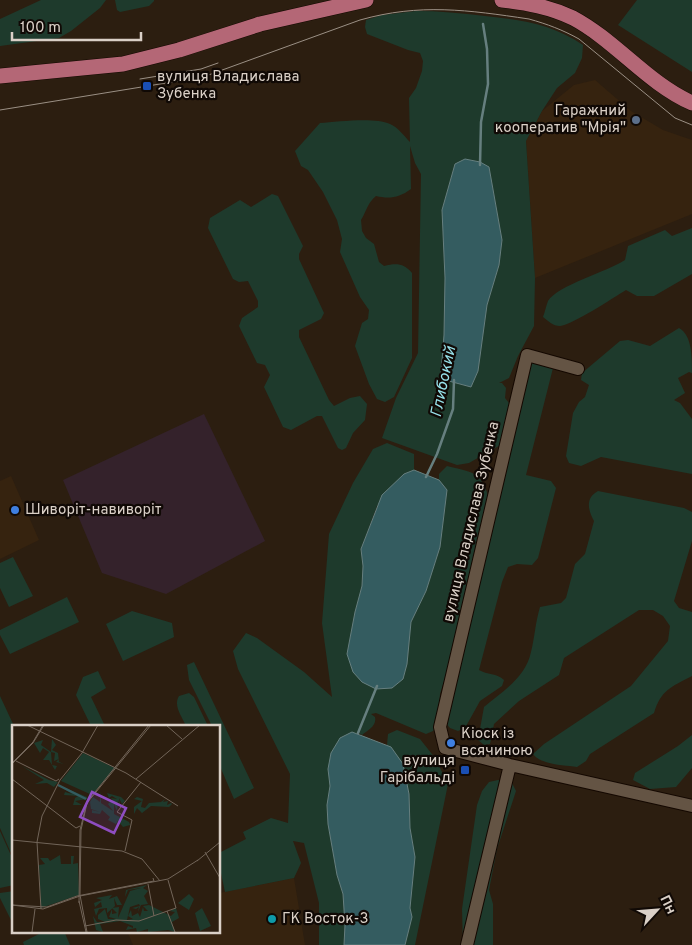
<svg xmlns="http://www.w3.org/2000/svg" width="692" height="945" font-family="Overpass,sans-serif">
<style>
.built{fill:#36230f}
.education{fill:#34222b}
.green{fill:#1e3a2c;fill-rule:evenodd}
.water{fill:#345c60;stroke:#667f7f}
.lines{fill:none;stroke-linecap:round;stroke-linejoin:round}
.stream{stroke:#667f7f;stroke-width:2.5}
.minor-casing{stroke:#140800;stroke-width:14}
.major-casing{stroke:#140800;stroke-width:16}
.minor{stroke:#645444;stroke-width:12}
.major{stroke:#b46776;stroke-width:15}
.tram{stroke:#9b9085;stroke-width:1}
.transit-dot{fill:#1a4fb4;stroke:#100905;stroke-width:2}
.service-dot{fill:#5c6f8a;stroke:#100905;stroke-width:2}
.shop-dot{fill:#3f7fe0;stroke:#100905;stroke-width:2}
.culture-dot{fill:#0f9aa8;stroke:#100905;stroke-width:2}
.labels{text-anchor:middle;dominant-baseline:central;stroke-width:4.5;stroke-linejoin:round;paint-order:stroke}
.poi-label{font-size:15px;fill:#dad0c7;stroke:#100905;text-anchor:start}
.street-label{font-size:15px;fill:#dad0c7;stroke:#100905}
.water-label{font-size:16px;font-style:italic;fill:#98e3ec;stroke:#100905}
.inset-river{fill:none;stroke:#345c60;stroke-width:2.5}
.inset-road{fill:none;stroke:#726559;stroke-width:1}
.view{fill:#8e4dc1;fill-opacity:0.15;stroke:#8e4dc1;stroke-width:2.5}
.inset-edge{fill:none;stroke:#dad0c7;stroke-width:2.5}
</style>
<rect width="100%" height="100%" fill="#2c1e10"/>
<path class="built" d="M595,80L631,111L663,130L692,140V214L535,278L526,141L542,111L574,85Z
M11,476L39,540L0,559V481Z
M294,878L305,945H133L127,931H219V893Z"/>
<path class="education" d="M204,414L265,541L166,594L102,573L63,480Z"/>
<path class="green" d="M41,0H106L100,8L71,31L59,38L0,46V19Z
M115,0H154V1L149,6L120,12L117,10Z
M637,0H692V72L618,25Z
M416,11C439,11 461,13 485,16C521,20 552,24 583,45L582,58L575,73L557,88L542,111L526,141L535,278L534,326L518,356L509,378L499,383H502L506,388L505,398L513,408L504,443L469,463L457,465L382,438L396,398L418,353L421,174L415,163L410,146L411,189C399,198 389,199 376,196C368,202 366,212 361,220L362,231L366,238L374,244L379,262L384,266C396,263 404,263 412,273V358L394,397L385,402L377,399L369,384L355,346L362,323L368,319L369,310L360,297L340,252L342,239L337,220L323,192L308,170L301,166L295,151L320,123C338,122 374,117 390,124C398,127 404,136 410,142L409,98L416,88L422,71L423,61L420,53L408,50L367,34L365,27L366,20L382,15ZM455,164L489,167L502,240L499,265L487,305L478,371L471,387L445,380L444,354L445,278L442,210Z
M272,194L278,196L303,246L299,254V259L324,313L321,319L299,330V337L329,400L334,406L350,398L360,396L367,404L365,420L353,433L346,448L342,450L338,448L322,416H317L291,430L283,427L264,387L270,375L265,365L257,363L239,326L242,318L258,307V301L248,281L239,282L233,279L208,228L210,218L240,200L251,207Z
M692,228V274L654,296H637L626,290C613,298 572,325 560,326C553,326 548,321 543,317C545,312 546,306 548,301C558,285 607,272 625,260L628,246L665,230L672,236Z
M679,328C692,335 692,357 692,373L689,372L678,378L685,393L674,400L680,403L692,419V474L601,457L581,466L569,463L566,456L573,413L579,402L585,397L589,385L581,380L582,373L620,341L628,340L650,346Z
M533,361L553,368L526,475L551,481L556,488L538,558L532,565L517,564L508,567L502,582L479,670C487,675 497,673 504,680L502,686L480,701L465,728L458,731L450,728L444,721L528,363Z
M387,443L414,454V470L404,474L377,506L361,549L363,566L362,586L355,612L347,654L403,679L407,664L411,622L426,591L440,547L447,490L439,480V474L447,466C475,473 481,471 490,501L451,659L440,694L438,725L433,731L426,734L376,713L371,714L375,717C377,726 368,730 362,735L358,733L328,769L330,786L327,805L328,824L337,875L343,894L345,925L344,945H319V903L304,843L293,841L301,863L294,878L225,892L219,864V853L246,839L243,832L271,818L288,823L290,774L238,669L233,651L246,633L257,638L304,672L332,697L322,623L329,534L353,483L373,449Z
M598,491L684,508L692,512V541L674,601L679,608L692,612V676C671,687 661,690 654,713L590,754L586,761L577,767C564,765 541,765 533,754L544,744L631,686L668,641L670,626L663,616L653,610H639L564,658L559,675L519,701L494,724L490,744L484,745L478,740L484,707C502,692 526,677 531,652C535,636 535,624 540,607L561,603L566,598L575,564L585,554L594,521C588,510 585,498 598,491Z
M13,557L33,596L9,607L0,588V563Z
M67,597L79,622L10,654L0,635V630Z
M132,611L172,623L174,637L123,661L106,624Z
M194,662L254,788L234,799L219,764V726H212L189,680L187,665Z
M98,671L106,688L91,697L105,726H91L76,695L83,677Z
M189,693L194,697L208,726H186C182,716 173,706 179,696Z
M0,696L14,726V860L0,828Z
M397,730L420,739L435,758L448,784L415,945H405L412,917L410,908L415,857L410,828L409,794L403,764L387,745L388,734Z
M692,735V768L676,787L650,789L633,780L635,773L678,746Z
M498,780L512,783L516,791L497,849L489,890L493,904V945H463L462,909L477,805L482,791L489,782Z
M0,831L14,862V885L0,888Z
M14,891V921L12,922L0,898V893Z
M45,931H64L70,945H24L23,942Z"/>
<path class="water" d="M465,159L480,162L489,167L502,240L499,265L487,305L478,371L471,387L445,380L441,373L444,335L445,278L442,210L455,164Z
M414,470L439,480L447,490L440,547L426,591L411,622L407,664L403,679L392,688L376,689L362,682L353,672L347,654L355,612L362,586L363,566L361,549L382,495L404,474Z
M352,732L391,747L403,764L409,794L410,828L415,857L410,908L412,917L405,945H344L345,925L343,894L337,875L328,824L327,805L330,786L328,769L331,753L340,738Z"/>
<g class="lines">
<path class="stream" d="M480,165L481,122L488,84L487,49L483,24
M426,477L437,454L453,409L454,380
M358,733L377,686"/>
<defs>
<path id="minor" d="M578,369L527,355L440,727L445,748L510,765L692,806
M467,945L510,765"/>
<path id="major" d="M502,0C527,3 550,7 573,18C616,41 647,83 692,103
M0,76L123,64L179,50L260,24L366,0"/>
</defs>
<use href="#minor" class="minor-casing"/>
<use href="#major" class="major-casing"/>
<use href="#minor" class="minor"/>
<use href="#major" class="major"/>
<path class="tram" d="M140,79L201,69L218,63
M0,110L203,77L360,20C420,3 468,10 529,19C547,24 563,30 579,39L675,118L692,125"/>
</g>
<g class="transit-dot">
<rect x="142" y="81" width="10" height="10" rx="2.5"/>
<rect x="460" y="765" width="10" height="10" rx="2.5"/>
</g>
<circle class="service-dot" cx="636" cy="120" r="5"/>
<g class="shop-dot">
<circle cx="15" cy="510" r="5"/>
<circle cx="451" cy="743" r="5"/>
</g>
<circle class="culture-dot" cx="272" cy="919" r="5"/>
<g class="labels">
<g class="poi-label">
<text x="157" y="77">вулиця Владислава<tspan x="157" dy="17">Зубенка</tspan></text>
<text x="626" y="111" text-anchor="end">Гаражний<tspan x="626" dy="17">кооператив "Мрія"</tspan></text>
<text x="25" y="510">Шиворіт-навиворіт</text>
<text x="461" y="734">Кіоск із<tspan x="461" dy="17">всячиною</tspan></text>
<text x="455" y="761" text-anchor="end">вулиця<tspan x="455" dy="17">Гарібальді</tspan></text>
<text x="282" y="919">ГК Восток-3</text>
</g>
<g class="street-label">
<text transform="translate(472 522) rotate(-77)">вулиця Владислава Зубенка</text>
</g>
<g class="water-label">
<text transform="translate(444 382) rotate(-78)">Глибокий</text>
</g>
</g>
<g transform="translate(12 725)">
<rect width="208" height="208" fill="#2c1e10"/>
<path d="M40,14L44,20L40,25L46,28L47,37L52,39L44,37L47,34L42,36L43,28L39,27L40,40L45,41L43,45L37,35H31L37,27L31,23L28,28L22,18L31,15L29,20L39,27ZM71,28L103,43L80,70L49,56ZM10,41L37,55L46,57L42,62L35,58L23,59L32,55ZM46,60L75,72V74L63,76L70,80H61L63,73L66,71L52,70L53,67L60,69ZM89,66V78L101,86L96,79L99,76L102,77L99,73L105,74L100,71L97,73L95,68L109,72L113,76L110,79L107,73L108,81L106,75L105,86L102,79V89L117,97L120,104L118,100L111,102L106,96L104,99L96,95L98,92L90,85L88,89L80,88V85L88,87L79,84L78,77L81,72L88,77ZM125,72L131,74L129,82L133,83L137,78L149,77L153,74L151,77L156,76L155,80L159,78L160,79L157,82L139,81L130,88L125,83L122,89V82L130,76L122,74ZM48,130L49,139H59V131H62L61,139L66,138L67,170L29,183L27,140L33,139L28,133H36L38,136ZM135,160L131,163L136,166L132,171L136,179L129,180L126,187L127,182L124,184L120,183L128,181L127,179L118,182L115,195L121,194L116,191L119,185L120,191L126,188L128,192L131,182L132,186H136L131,181L137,180L159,191L163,187L158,186L164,183L167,193L160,197L163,207L156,205L136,207V204L125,207L124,203L114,205L116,201L121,203V201L108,196L88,199L91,207L84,205L81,191L85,197H93L86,194V190L93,184L96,194H104L97,192L100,184V189L105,188L100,183L107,182L106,193L118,166L129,163L116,165L113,172L114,165ZM177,169L182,174L177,185L166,178ZM100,170L97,174L105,171L110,180H105L102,173L103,181L95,188V183L87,184L84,191L82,184L90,182L89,177L83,182L82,178L90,175L84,173ZM190,183L199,201L188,206L183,188Z" fill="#1e3a2c"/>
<path class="inset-river" d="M46,60L74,74"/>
<path class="inset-road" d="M15,0L114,48L166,81M154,0L170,14M4,36L44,56L47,54M0,38L21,17L31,0M0,39L21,18L32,0M0,54L64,103L68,101M124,54L188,0M0,115L110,126L130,134L148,156M113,126L120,95L105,87L129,57M193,127L208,153M185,136L208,117M136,159L142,191M67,176L74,207M67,178L68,105L75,77L137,0M0,180L31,184L68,171L156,154L186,135M0,180L35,182L65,171L142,156L141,153M29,184L25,117L30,91L48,55L70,28L86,0M155,186L163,207M73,201L104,195L127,196L164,183L156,155M20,207L23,184M75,207L68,170L69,105L75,78L139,0"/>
<path class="view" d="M80,67L114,83L102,108L68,92Z"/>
<rect width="208" height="208" class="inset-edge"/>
</g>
<g transform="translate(657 910) rotate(64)" stroke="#100905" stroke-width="4" paint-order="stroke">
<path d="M0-4L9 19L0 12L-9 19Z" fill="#dad0c7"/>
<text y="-8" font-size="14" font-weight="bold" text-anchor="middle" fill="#dad0c7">Пн</text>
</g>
<path d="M12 32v8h129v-8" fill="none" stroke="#dad0c7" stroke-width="2.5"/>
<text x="20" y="32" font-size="15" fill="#dad0c7" stroke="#100905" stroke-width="4" paint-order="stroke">100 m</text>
</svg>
